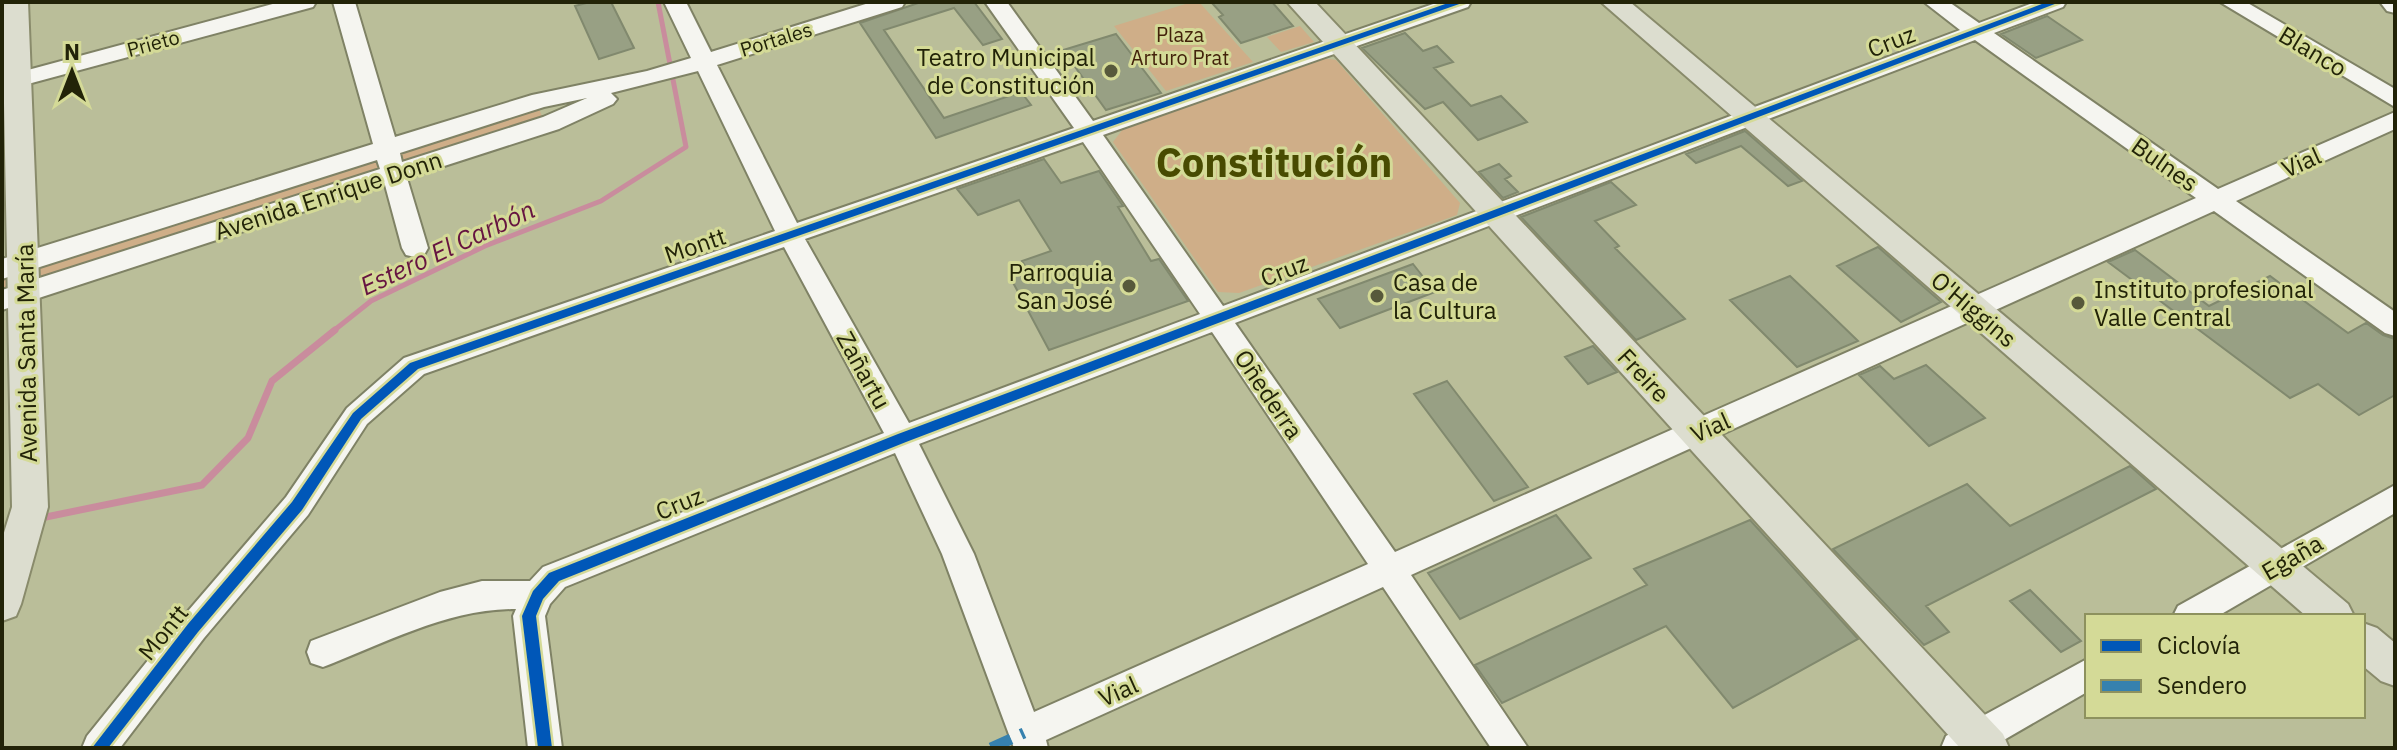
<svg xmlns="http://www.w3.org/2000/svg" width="2397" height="750" font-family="'IBM Plex Sans',sans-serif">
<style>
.green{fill:#cfae88}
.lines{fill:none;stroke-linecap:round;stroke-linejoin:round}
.stream-far1{stroke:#c98c9d;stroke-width:5}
.stream{stroke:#c98c9d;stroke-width:7}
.building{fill:#98a084;stroke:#81896e;stroke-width:2}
.minor-casing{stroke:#7f8265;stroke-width:4}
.major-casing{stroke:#898b6b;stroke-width:4}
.minor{fill:#f5f5f0;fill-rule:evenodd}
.major{fill:#dcddcf;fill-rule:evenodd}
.quiet{stroke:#3681ae;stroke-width:11;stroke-dasharray:22 11;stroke-linecap:butt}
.cycleway-casing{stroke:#d4da97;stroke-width:5}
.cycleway{fill:#0057b8;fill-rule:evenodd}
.poi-dot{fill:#57593b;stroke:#d4da97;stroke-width:3}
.labels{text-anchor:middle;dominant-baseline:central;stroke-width:6;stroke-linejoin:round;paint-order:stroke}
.far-park-label{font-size:20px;fill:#43220b;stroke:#d4da97}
.far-street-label{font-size:20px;fill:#222308;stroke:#d4da97}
.street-label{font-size:24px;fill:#222308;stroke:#d4da97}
.poi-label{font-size:24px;fill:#222308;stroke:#d4da97;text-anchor:end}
.water-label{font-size:26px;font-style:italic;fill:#661541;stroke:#d4da97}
.town-label{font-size:40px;font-weight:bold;fill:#484b01;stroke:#d4da97}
</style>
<rect width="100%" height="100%" fill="#babe99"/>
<path class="green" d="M1192,2H1199L1253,62L1166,91L1114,26Z
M1300,26L1314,42L1281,52L1267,37Z
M1322,58L1336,60L1460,203L1457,215L1239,293L1218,292L1113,142L1123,129Z
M538,106L543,119L2,293V277Z"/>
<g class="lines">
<path class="stream-far1" d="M332,332L371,301L485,246L601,201L686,147L658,2"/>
<path class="stream" d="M41,518L202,485L248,438L272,381L335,330"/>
</g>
<path class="building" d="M590,2H611L634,48L599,59L575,6Z
M921,2H974L1002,39L983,45L954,8L884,30L944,118L1021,92L1031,105L936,138L860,23Z
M1211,2H1272L1293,26L1241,43L1219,17L1223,15Z
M2047,16L2082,40L2036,58L2001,34Z
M1405,33L1423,51L1437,46L1453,62L1434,68L1471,106L1501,96L1527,122L1478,140L1443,102L1425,109L1362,48Z
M1116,34L1161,93L1106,110L1063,50Z
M1745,131L1802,181L1788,186L1741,146L1696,163L1686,154Z
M1044,159L1061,183L1099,171L1123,206L1118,207L1151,261L1159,259L1188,301L1049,350L1010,277L1028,271L1022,261L1051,251L1019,200L978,215L957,189Z
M1499,164L1511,176L1505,179L1518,192L1503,198L1479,172Z
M1611,182L1636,205L1595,221L1619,246L1615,248L1685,319L1636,340L1521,217Z
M1878,247L1941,302L1901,322L1837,266Z
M2135,250L2209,306L2270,276L2348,333L2366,323L2383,335L2395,339V395L2359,415L2318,384L2290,398L2108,262Z
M1413,264L1435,292L1340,328L1318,299Z
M1790,276L1827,311L1858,341L1797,367L1730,300Z
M1593,346L1617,372L1588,384L1565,357Z
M1926,365L1985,418L1929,446L1859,375L1880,366L1894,379Z
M1447,381L1528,487L1494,501L1414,394Z
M2130,466L2156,489L1926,606L1949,632L1924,645L1833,549L1967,484L2010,526Z
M1556,515L1591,558L1460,619L1428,573Z
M1750,520L1858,639L1733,708L1666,626L1502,703L1475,665L1647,585L1634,569Z
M2030,590L2081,641L2061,652L2010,601Z"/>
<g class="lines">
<defs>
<path id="minor" d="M280,2H316L313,7L2,91V77Z
M333,2H355L395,137L532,95L647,71L691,58L664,2H686L711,52L872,2H905L902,7L717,65L797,223L1074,128L985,2H1007L1093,121L1439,2H1471L1468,7L1103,135L1223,306L1960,30L1924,2H1949L1979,23L2035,2H2066L2063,7L1994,33L2218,189L2395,112V129L2236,201L2395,312V336L2385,333L2214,211L1411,575L1528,748H1491L1383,587L1046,740L1048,748H1014L942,554L895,453L565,587L550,604L545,616L562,748H528L513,616L516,609C447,609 386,643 323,667L311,663L307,652L311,641L440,592L482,581H530L543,567L884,433L784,247L424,374L367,424L308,515L204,638L120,748H82L87,736L182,618L286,497L347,408L404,358L775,231L698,71L611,93L617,99L613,104L559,129L407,178L428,248L424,255L415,257L406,255L402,248L385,185L2,310V290L380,169L377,160L2,279V259L373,144ZM1975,40L2196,198L1395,552L1235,323ZM587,98L543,117L402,162L400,153L544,107ZM1083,142L1200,314L909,423L805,239ZM1212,332L1368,564L1034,712L974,554L919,444Z
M2220,2H2246L2395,89V107Z
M2380,2H2395V13L2387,11Z
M2395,485V513L2218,616H2173L2178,606Z
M2087,659V692L1990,748H1941L1946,736Z"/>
<path id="major" d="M2,2H28L48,507L21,604L16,616L2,621V539L12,507Z
M1287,2H1315L2003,734L2009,748H1960Z
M1601,2H1630L2348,604L2354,616H2306Z
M2363,623L2377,628L2395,643V686L2381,681L2363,666Z"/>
</defs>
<use href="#minor" class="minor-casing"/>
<use href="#major" class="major-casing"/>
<use href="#minor" class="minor"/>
<use href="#major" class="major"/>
<path class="quiet" d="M991,748L1024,733"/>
<defs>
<path id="cycleway" d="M1451,2H1465L418,369L361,419L302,510L198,632L108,748H92L188,624L292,502L353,413L410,363Z
M2047,2H2060L906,442L559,581L543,599L536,616L552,748H538L522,616L533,591L549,573L898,434Z"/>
</defs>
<use href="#cycleway" class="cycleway-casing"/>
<use href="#cycleway" class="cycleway"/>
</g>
<g class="poi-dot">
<circle cx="1111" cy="71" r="8"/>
<circle cx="1129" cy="286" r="8"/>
<circle cx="1377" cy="296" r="8"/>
<circle cx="2078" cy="303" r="8"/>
</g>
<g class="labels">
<g class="far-park-label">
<text x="1180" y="34">Plaza<tspan x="1180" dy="23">Arturo Prat</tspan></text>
</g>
<g class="far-street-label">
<text transform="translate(776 39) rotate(-17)">Portales</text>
<text transform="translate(153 43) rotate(-15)">Prieto</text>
</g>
<g class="street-label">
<text transform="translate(1891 41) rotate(-21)">Cruz</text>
<text transform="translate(2313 51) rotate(31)">Blanco</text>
<text transform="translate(2301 162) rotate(-24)">Vial</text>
<text transform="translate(2165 164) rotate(35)">Bulnes</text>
<text transform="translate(328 195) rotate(-18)">Avenida Enrique Donn</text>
<text transform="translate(695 245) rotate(-19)">Montt</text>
<text transform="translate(1284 270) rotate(-21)">Cruz</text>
<text transform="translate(1974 309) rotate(40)">O'Higgins</text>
<text transform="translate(26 353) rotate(-91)">Avenida Santa María</text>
<text transform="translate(864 370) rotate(61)">Zañartu</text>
<text transform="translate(1644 375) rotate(47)">Freire</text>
<text transform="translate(1269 394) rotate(56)">Oñederra</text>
<text transform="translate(1710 427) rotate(-24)">Vial</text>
<text transform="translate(679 503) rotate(-22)">Cruz</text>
<text transform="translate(2292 557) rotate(-30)">Egaña</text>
<text transform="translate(163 632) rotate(-51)">Montt</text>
<text transform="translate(1118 691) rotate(-24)">Vial</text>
</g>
<g class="poi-label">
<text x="1095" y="57">Teatro Municipal<tspan x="1095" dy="28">de Constitución</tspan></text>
<text x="1113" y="272">Parroquia<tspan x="1113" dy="28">San José</tspan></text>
<text x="1393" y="282" text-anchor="start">Casa de<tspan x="1393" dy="28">la Cultura</tspan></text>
<text x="2094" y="289" text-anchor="start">Instituto profesional<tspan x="2094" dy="28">Valle Central</tspan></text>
</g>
<g class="water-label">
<text transform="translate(447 247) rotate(-25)">Estero El Carbón</text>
</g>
<g class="town-label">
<text x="1274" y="162">Constitución</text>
</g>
</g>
<rect width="2397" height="750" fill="none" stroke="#222308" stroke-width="8"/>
<rect x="2085" y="614" width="280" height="104" fill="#d4da97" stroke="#8d915e" stroke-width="2"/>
<rect x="2101" y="640" width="40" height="12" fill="#0057b8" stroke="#8d915e" stroke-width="2"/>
<text x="2157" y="654" font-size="24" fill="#222308">Ciclovía</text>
<rect x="2101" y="680" width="40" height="12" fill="#3681ae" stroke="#8d915e" stroke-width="2"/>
<text x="2157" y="694" font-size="24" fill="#222308">Sendero</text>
<g transform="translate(72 72)" stroke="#d4da97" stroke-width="6" paint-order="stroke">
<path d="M0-6L14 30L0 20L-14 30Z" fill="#222308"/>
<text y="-12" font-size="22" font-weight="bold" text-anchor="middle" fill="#222308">N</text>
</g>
</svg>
